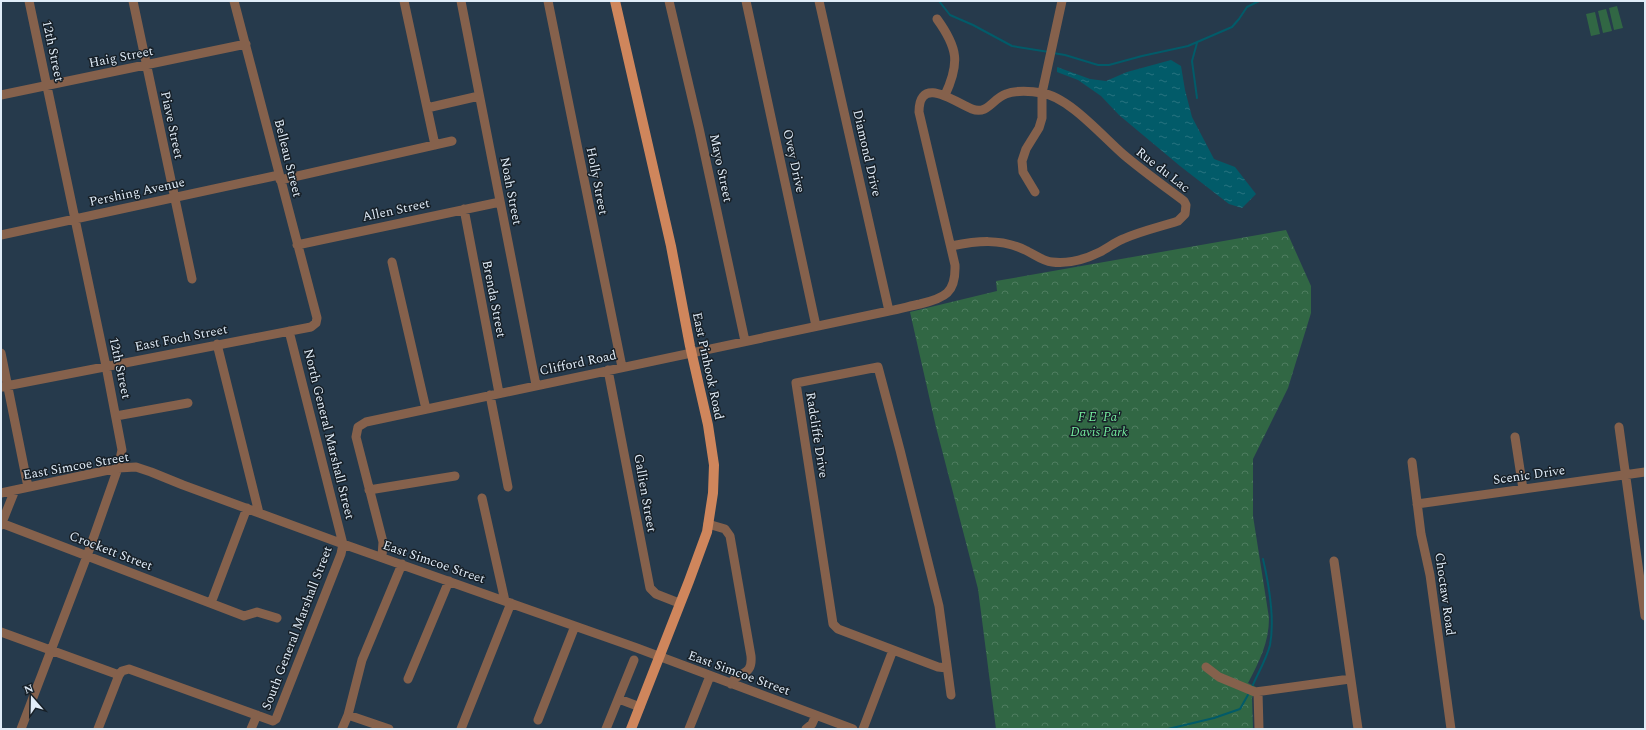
<svg xmlns="http://www.w3.org/2000/svg" width="1646" height="730" font-family="Spectral,serif">
<style>
.grass{fill:#316744}
.park{fill:url(#park-crowns)}
.water{fill:url(#water-ripples)}
.lines{fill:none;stroke-linecap:round;stroke-linejoin:round}
.stream{stroke:#025b69;stroke-width:2}
.minor{stroke:#85614c;stroke-width:9}
.major{stroke:#cf865c;stroke-width:10}
.labels{text-anchor:middle;dominant-baseline:central;stroke-width:3;stroke-linejoin:round;paint-order:stroke}
.street-label{font-size:13px;fill:#e0ecf8;stroke:#172028}
.park-label{font-size:13px;font-style:italic;fill:#75ed9e;stroke:#172028}
</style>
<defs>
<pattern id="park-crowns" width="20" height="18" patternUnits="userSpaceOnUse"><rect width="20" height="18" fill="#316744"/><path d="M2 6a3 3 0 1 1 6 0M12 15a3 3 0 1 1 6 0" fill="none" stroke="#4f7d60"/></pattern>
<pattern id="water-ripples" width="26" height="14" patternUnits="userSpaceOnUse"><rect width="26" height="14" fill="#025b69"/><path d="M2 4q2-2 4 0t4 0M15 11q2-2 4 0t4 0" fill="none" stroke="#27737f"/></pattern>
</defs>
<rect width="100%" height="100%" fill="#263a4c"/>
<path class="grass" d="M1617,6L1623,28L1614,30L1609,8Z
M1606,9L1612,31L1603,33L1598,11Z
M1595,12L1600,34L1591,36L1586,14Z"/>
<path class="park" d="M1286,230L1311,286V313L1288,388L1253,459V516L1269,618C1269,643 1259,662 1248,683L1256,687L1252,698L1253,729H996L978,589L936,427L910,312L997,291L996,281Z"/>
<path class="water" d="M1171,60L1181,66L1185,90L1192,117L1214,159L1235,167L1256,194L1242,208L1229,204L1180,166L1119,115L1101,96L1078,80L1057,72V67L1090,79L1106,81L1127,72Z"/>
<g class="lines">
<path class="stream" d="M939,1L950,15L973,25L1012,46L1049,52
M1197,43L1192,61L1197,98
M1053,53L1065,55L1098,65H1109L1142,56L1188,46L1232,27L1239,19L1247,7L1259,1
M1252,687C1257,675 1267,658 1270,645C1275,619 1269,585 1263,559
M1168,729L1214,718L1240,709L1249,693"/>
<path class="minor" d="M133,1L192,279
M404,1L435,145
M461,1L536,385
M548,1L622,367
M669,1L699,128L745,341
M746,1L816,326
M819,1L889,311
M937,19C958,48 960,63 945,95
M1,95L246,44
M427,108L479,96
M280,180L452,141
M1035,192L1023,172L1022,161L1026,149L1039,128L1042,118V93L1062,1
M464,209L499,393
M1,235L279,175
M297,245L500,202
M392,262L426,409
M217,344L259,513
M1,353L28,487
M608,370L650,588L656,594L679,603
M1,387L311,327L316,323L317,318L234,1
M490,395L508,487
M116,416L188,403
M1619,427L1645,616
M1515,437L1523,489
M1412,462L1421,534L1430,575L1451,729
M369,490L455,476
M1,493L118,468L136,467L151,472L183,485L343,544L637,648L853,729
M482,498L505,601
M1417,504L1645,472
M1,523L244,616L257,612L277,618
M708,524L725,529L730,536L751,656C753,678 737,670 731,684
M1,525L15,490
M382,557L383,542L356,437L358,427L366,422L889,311C900,309 910,306 920,304C945,298 956,293 955,265L919,112C919,74 956,103 972,109C988,115 993,98 1006,94C1015,90 1032,91 1042,93C1069,97 1103,137 1124,155C1143,171 1164,186 1184,201L1186,205L1185,214L1178,221C1160,227 1141,231 1123,239C1115,242 1108,248 1100,252C1086,259 1068,264 1052,262C1042,261 1034,254 1025,250C1000,238 977,241 951,246
M1334,561L1358,729
M211,603L247,508
M1,632L119,675
M1206,667L1219,677L1255,692L1350,679
M947,668L938,667L838,629L833,624L796,383L878,367L900,450L939,606L951,695
M408,679L449,581
M1258,692L1259,729
M619,699L640,707
M348,715L389,729
M538,720L575,626
M21,729L87,556L118,468L122,450L106,366L29,1
M98,729L119,675L122,671L129,669L273,721L276,719L341,554L343,544L289,331
M251,729L257,715
M342,729L348,715L362,660L402,564
M461,729L511,603
M606,729L634,660
M689,729L710,676
M806,729L812,724L816,715
M863,729L893,650"/>
<path class="major" d="M615,1L671,246L690,346L708,425L714,465L713,493L707,532L689,581L631,729"/>
</g>
<g class="labels">
<g class="street-label">
<text transform="translate(53 51) rotate(78)">12th Street</text>
<text transform="translate(121 57) rotate(-11)">Haig Street</text>
<text transform="translate(172 125) rotate(78)">Piave Street</text>
<text transform="translate(867 153) rotate(77)">Diamond Drive</text>
<text transform="translate(288 158) rotate(76)">Belleau Street</text>
<text transform="translate(794 161) rotate(78)">Ovey Drive</text>
<text transform="translate(721 168) rotate(78)">Mayo Street</text>
<text transform="translate(1163 170) rotate(38)">Rue du Lac</text>
<text transform="translate(597 181) rotate(79)">Holly Street</text>
<text transform="translate(511 191) rotate(79)">Noah Street</text>
<text transform="translate(137 192) rotate(-12)">Pershing Avenue</text>
<text transform="translate(396 210) rotate(-12)">Allen Street</text>
<text transform="translate(494 299) rotate(79)">Brenda Street</text>
<text transform="translate(181 338) rotate(-11)">East Foch Street</text>
<text transform="translate(578 363) rotate(-12)">Clifford Road</text>
<text transform="translate(708 366) rotate(78)">East Pinhook Road</text>
<text transform="translate(120 368) rotate(78)">12th Street</text>
<text transform="translate(329 434) rotate(76)">North General Marshall Street</text>
<text transform="translate(817 435) rotate(81)">Radcliffe Drive</text>
<text transform="translate(76 466) rotate(-10)">East Simcoe Street</text>
<text transform="translate(1529 475) rotate(-8)">Scenic Drive</text>
<text transform="translate(645 493) rotate(80)">Gallien Street</text>
<text transform="translate(111 551) rotate(21)">Crockett Street</text>
<text transform="translate(434 562) rotate(19)">East Simcoe Street</text>
<text transform="translate(1445 594) rotate(82)">Choctaw Road</text>
<text transform="translate(297 628) rotate(-69)">South General Marshall Street</text>
<text transform="translate(739 673) rotate(20)">East Simcoe Street</text>
</g>
<g class="park-label">
<text x="1099" y="417">F E 'Pa'<tspan x="1099" dy="15">Davis Park</tspan></text>
</g>
</g>
<rect width="1646" height="730" fill="none" stroke="#e0ecf8" stroke-width="4"/>
<g transform="translate(32 698) rotate(340)" stroke="#172028" stroke-width="3" paint-order="stroke">
<path d="M0-3L7 15L0 10L-7 15Z" fill="#e0ecf8"/>
<text y="-6" font-size="11" font-weight="bold" text-anchor="middle" fill="#e0ecf8">N</text>
</g>
</svg>
